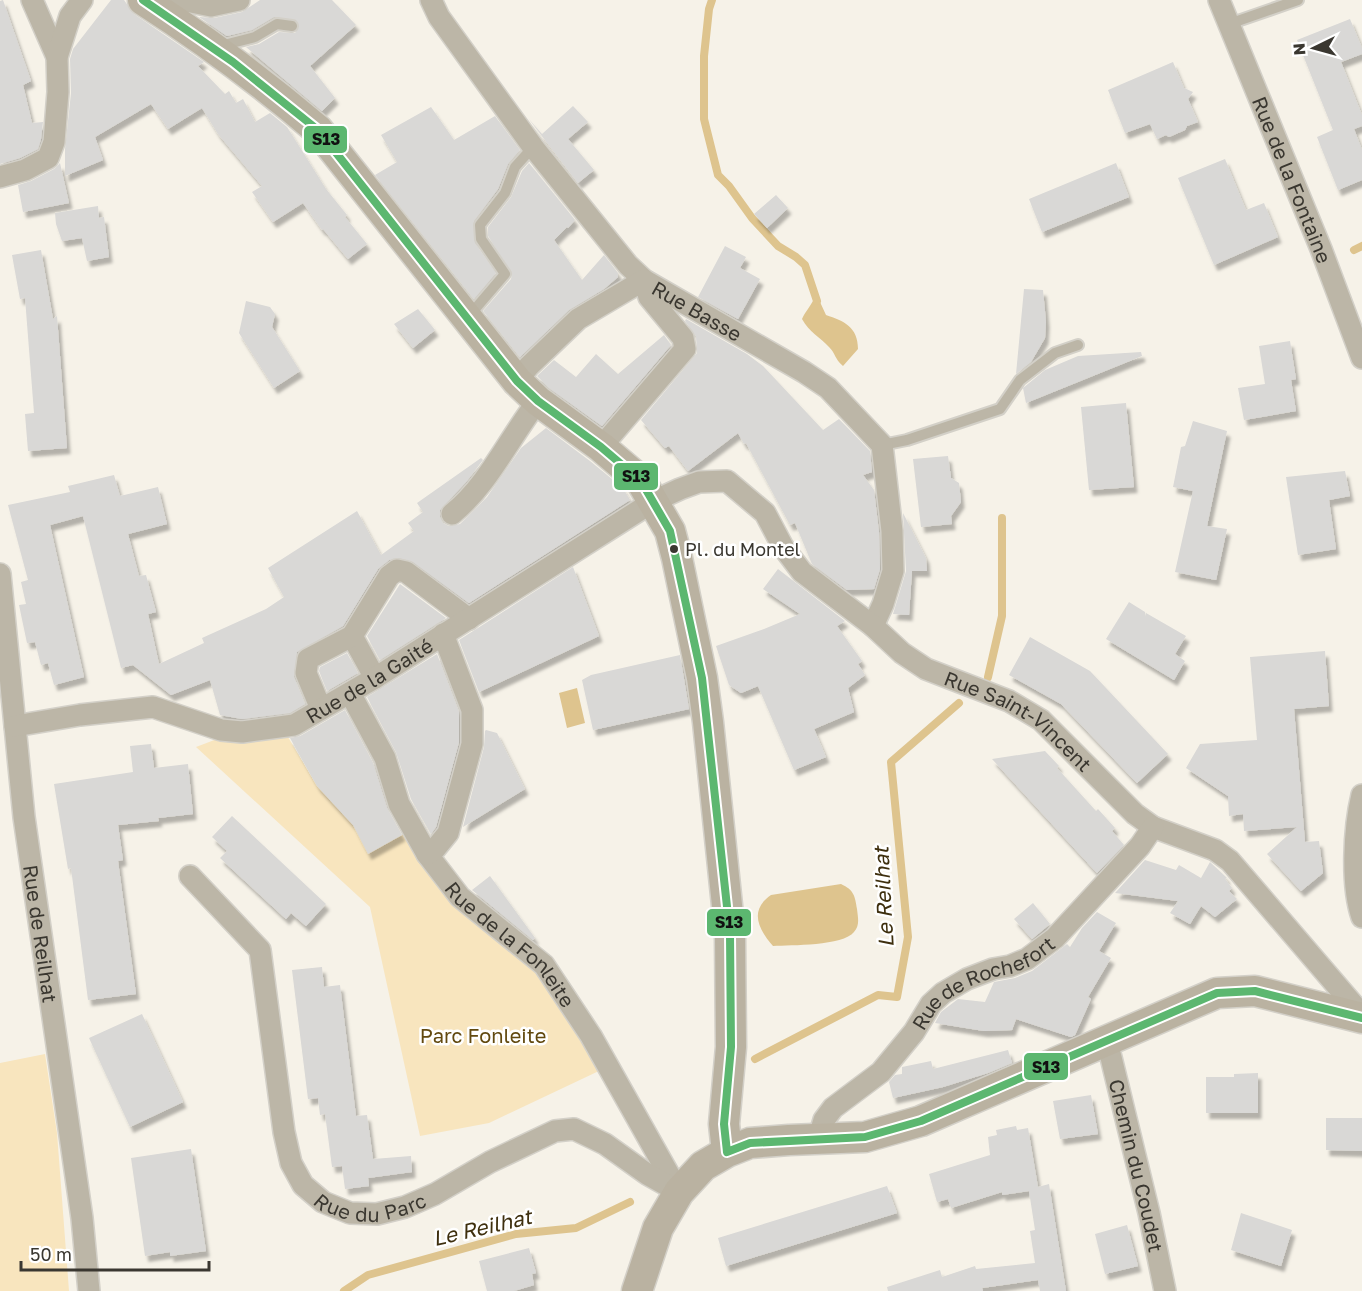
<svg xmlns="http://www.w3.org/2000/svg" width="1362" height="1291" font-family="'Golos Text',sans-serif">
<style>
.green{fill:#f8e5be}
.water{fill:#dec48e}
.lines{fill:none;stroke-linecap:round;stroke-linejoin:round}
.stream{stroke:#dec48e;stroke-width:8}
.building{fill:#d9d8d6;filter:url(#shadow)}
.lane-casing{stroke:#d3d0c8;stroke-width:14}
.street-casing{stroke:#d3d0c8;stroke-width:24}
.secondary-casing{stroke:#d3d0c8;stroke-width:33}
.lane{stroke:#bcb6a7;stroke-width:10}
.street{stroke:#bcb6a7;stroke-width:21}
.secondary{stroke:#bab2a1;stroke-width:30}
.bus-1-casing{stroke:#fff;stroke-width:12}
.bus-1{stroke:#5cb770;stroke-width:8}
.bus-dot{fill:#3a3730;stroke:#fff;stroke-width:2}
.labels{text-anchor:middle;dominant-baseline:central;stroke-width:5;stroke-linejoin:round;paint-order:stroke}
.bus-label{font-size:18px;fill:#3a3730;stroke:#fff;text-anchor:start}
.street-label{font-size:20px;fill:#3a3730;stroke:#fff}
.park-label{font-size:20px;fill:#62490f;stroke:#fff}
.water-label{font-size:21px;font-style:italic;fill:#3e2f0e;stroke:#fff}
.line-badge{stroke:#fff;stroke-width:2}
.pale-badge-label{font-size:16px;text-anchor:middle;font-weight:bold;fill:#111}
</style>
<defs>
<filter id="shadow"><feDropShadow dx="3.5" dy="6" stdDeviation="1.5" flood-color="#0004"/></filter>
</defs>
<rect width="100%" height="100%" fill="#f6f2e8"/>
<path class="green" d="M285,732L317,786L353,825L395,838L405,834L539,969L601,1070L489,1123L420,1136L370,907L196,747L217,739Z
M45,1054L57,1133L69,1291H0V1063Z"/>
<path class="water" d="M820,298V302L826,315C844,321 858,327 858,349L843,366C834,358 836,354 829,347C820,337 809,332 802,319C805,312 810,307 814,299Z
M577,688L585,723L567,728L559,693Z
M841,884C854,890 855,896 857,909C858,918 860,925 854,932C843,946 791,945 773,946C758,929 749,910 771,895Z"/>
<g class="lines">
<path class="stream" d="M712,0L709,9L704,56V119L718,175L729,186L752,218L778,246L796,257L805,265L817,301
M1354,250L1362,246
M988,677L1002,616V518
M755,1059L878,995L897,997L908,937L891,762L959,703
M344,1291L368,1275L516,1234L576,1228L630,1202"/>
</g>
<path class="building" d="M3,0L31,81L23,85L32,123L43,122L41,139L38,149L20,158L0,164V1Z
M111,0H124L134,14L204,62L198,66L225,94L229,91L236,103L243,99L255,122L270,113L287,127L326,189L347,215L345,217L367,244L348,259L323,229L322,230L303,203L273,222L252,192L262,186L218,134L202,108L168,129L151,104L95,137L103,160L65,176V149L71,93L70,59L73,49Z
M260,0H332L356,25L310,66L335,98L322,111L246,47L259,44L279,32L295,33L299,26L296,20L274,17L252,30L227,36L199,17L214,18L242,12Z
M1350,19L1362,48V54L1341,62L1362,115V126L1354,129L1362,150V180L1338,190L1317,137L1333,130L1297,40Z
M1173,62L1184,88L1193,92L1188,99L1198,122L1187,126L1185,130L1169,137L1166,135L1157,139L1150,124L1125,133L1108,90Z
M573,106L588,122L568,139L594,170L578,183L528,118L542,134Z
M431,107L454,140L495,116L520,150L508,164L498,189L474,221L475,243L496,273L474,299L375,175L397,162L381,135Z
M1225,159L1246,210L1264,203L1278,237L1214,265L1178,178Z
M60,163L69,203L23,212L18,185L31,181L54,169Z
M529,163L575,220L568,228L567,227L554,240L582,280L604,255L618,273V277L604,289L569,310L520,357L483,311L511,279L512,273L488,236V227L511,197L522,171Z
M1116,163L1129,197L1042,232L1029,199Z
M776,195L788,208L767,228L754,214Z
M98,206L99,218L104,217L109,257L87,261L82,238L62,241L56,224L55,213Z
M725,246L746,257L740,268L760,279L738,319L698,297Z
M41,250L53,319L57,316L67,448L28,451L25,414L34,413L25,298L20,299L12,255Z
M1024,289L1043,290L1046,322L1045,338L1031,362L1016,374Z
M246,301L270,307L275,314L272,327L300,371L274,388L239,333Z
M418,309L435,330L413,348L394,324Z
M686,319L747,354L763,366L823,430L839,419L870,451L872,472L863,475L874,490L879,532L880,569L874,589L847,590L812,564L795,523L790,525L746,443L744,444L738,433L688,471L669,446L665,448L641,420L697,353L696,336L685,321Z
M664,335L671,345L602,426L549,388L537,376L554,360L576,377L596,354L618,374Z
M1290,341L1296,379L1291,380L1296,411L1244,420L1238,388L1265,384L1259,346Z
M1141,352L1142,356L1026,403L1023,388L1045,370L1078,356Z
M1126,403L1134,487L1089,490L1081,407Z
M1193,421L1227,431L1207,526L1227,529L1216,580L1175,572L1193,491L1173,487L1181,447L1185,446Z
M546,428L590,461L623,488L630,500L469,603L413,562L399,558L389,560L378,569L343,626L297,652L294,677L305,704L290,713L242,719L220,715L210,680L171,695L133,665L121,668L83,516L50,525L84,677L54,685L48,663L41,665L35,642L27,643L19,605L26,604L21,582L28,580L8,505L70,492L68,486L114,475L120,496L158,487L167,524L128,534L139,576L146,575L156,612L148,614L159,664L204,643L202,638L266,609L284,597L268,568L357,511L381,555L414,531L408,523L423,512L417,503L481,458L483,460L467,481L440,510V517L443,523L449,526L460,524L487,497L521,448Z
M948,456L951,478L959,483L961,502L951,516L952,524L921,527L913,459Z
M1345,471L1350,496L1329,500L1336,549L1298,555L1286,477Z
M903,513L926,558L927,571H912L909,615L893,614L906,571Z
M573,567L599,636L479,692L459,640Z
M778,569L845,621L837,626L862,661L858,664L865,675L848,688L854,712L814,729L826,757L794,770L758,686L741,693L729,685L716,646L764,629L800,614L763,589Z
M400,584L446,618L380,660L367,636Z
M1129,602L1145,612L1146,617V613L1186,636L1175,654L1185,661L1174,680L1106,639Z
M1030,637L1090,671L1168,754L1137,783L1061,704L1009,675Z
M1325,651L1329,706L1294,709L1305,842L1319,841L1323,873L1301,891L1267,854L1297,827L1244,831L1243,814L1229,816L1228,796L1186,768L1200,744L1257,740L1250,657Z
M347,653L358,673L327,691L319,671L320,667Z
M437,654L459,712V742L436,827L431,834L411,799L396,752L367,697Z
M680,655L689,709L593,730L582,680L591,675Z
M345,710L373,763L387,808L402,835L368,854L353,825L317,786L290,738L300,736Z
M486,730L497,733L525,789L463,827L484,747L485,731Z
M151,744L154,768L188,764L193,814L158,818L159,821L118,825L123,860L118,861L136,994L88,1000L71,868L68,869L54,784L133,772L130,746Z
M1045,751L1059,766L1057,768L1096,811L1098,809L1115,828L1112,831L1124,845L1097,873L992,759Z
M232,816L326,904L306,926L291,913L286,919L220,858L227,851L212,837Z
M1145,860L1176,870L1179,865L1201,878L1210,862L1227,878L1225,879L1232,888L1229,891L1237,899L1215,917L1201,906L1190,924L1170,913L1178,901L1115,893Z
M490,876L535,938L533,940L472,890Z
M1033,903L1050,924L1032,939L1014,919Z
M1097,912L1116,923L1099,951L1111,958L1088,997L1091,999L1075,1035L1071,1037L1016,1019L1012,1030L984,1031L935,1023L941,1012L958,999L985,1002L994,982L1015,978L1032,971L1067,944L1070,947L1082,928Z
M322,967L324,987L340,985L356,1116L367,1115L373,1159L411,1156L412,1172L368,1178L369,1186L345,1189L342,1166L332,1167L325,1114L320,1115L318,1098L308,1099L292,970Z
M142,1014L183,1102L130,1127L89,1038Z
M1008,1050L1012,1063L988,1073L943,1087L893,1098L889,1082L895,1075L902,1074V1067L931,1061L933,1069Z
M1258,1073V1113H1206V1077H1234V1074Z
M1091,1095L1098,1134L1060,1139L1053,1101Z
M1326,1118H1362V1151L1326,1150Z
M1016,1126L1017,1130L1028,1128L1038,1187L1049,1184L1066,1291H1040L1038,1280L982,1288L983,1291H888L887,1287L940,1270L942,1277L975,1266L976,1269L1035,1263L1030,1231L1035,1230L1029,1191L1002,1195V1192L951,1208L948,1199L937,1202L929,1174L990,1155L988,1137L997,1135L996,1130Z
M191,1149L206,1251L170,1256V1252L145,1256L131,1158Z
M887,1186L897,1213L726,1266L718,1238Z
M1241,1213L1292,1230L1281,1266L1231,1250Z
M1127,1225L1138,1266L1105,1274L1095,1234Z
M529,1248L536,1273L532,1274L534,1285L514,1291H487L479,1261Z"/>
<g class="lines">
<defs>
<path id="lane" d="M1229,24L1298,0
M220,46L255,37L277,24L292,26
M469,316L505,274L481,239L480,225L505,193L515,167L533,147
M882,445L907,440L1000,409L1020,380L1055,353L1078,345"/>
<g id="street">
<path d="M32,0L57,57"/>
<path d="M181,0L211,6L239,0"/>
<path id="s1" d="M431,0L439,17L533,147L628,265L644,280L804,372L828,388L882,445L892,531L893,571L883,604L873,626"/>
<path id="s2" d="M1219,0L1321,249L1362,358"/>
<path d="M0,177L25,170L48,158L54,142L58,92L57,57L70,16L82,0"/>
<path d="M517,381L529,366L578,319L644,280L649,297L683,338L685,349L601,447"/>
<path d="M452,514C489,484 509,438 538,401"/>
<path id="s3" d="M0,574L24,817L82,1218L89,1291"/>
<path d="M352,636L375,678"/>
<path id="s4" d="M350,693L385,758L399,804L427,854L460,897L544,965L591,1036L677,1189"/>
<path d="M321,709L306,673L308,659L352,636L389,576L397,570L406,572L469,619"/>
<path id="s5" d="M15,726L80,715L153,707L221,730L242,732L294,725L375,678L654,501L680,489L699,482L727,481L765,513L783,547L802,572L873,626L902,653L926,669L1009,701L1041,720L1135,814L1153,827L1215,850L1230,861L1362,1015"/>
<path d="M1362,795C1354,828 1351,885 1362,917"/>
<path d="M427,854L435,849L448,833L472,744V710L443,634"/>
<path id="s6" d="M190,876L260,950L284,1132L291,1163L303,1185L323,1202L350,1213L377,1214L405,1207L435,1194L490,1162L555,1131L574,1129L605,1144L647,1174L679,1192"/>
<path id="s7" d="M1107,1041L1149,1213L1165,1291"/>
<path id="s8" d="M818,1140L824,1120L833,1108L881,1072L914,1032L931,1004L943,993L967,979L993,969L1010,966L1027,959L1055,938L1140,846L1153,827"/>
</g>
<path id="secondary" d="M143,0C204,39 263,83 318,130L517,381L538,401L601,447L641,481L670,531L677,558L702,678L708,722L730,934L731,1047L724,1124L727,1152
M637,1291L658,1228L679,1192L703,1166L727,1152L750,1143L789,1140L865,1137L921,1121L1217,993L1255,991L1362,1018"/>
</defs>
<use href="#lane" class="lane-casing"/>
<use href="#street" class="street-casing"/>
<use href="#secondary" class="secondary-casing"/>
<use href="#lane" class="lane"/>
<use href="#street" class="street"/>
<use href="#secondary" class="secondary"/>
<defs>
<path id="bus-1" d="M143,0L233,62L318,130L517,381L538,401L601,447L641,481L670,531L702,678L730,934L731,1047L724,1124L727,1152
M727,1152L750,1143L865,1137L921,1121L1217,993L1255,991L1362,1018"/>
</defs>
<use href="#bus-1" class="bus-1-casing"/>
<use href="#bus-1" class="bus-1"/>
</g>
<circle class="bus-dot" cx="674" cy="549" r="5"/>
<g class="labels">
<g class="bus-label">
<text x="685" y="549">Pl. du Montel</text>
</g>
<g class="street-label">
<text stroke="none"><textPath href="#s2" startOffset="194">Rue de la Fontaine</textPath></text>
<text stroke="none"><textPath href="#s1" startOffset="414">Rue Basse</textPath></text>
<text stroke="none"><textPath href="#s5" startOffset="372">Rue de la Gaité</textPath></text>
<text stroke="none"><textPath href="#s5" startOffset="1170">Rue Saint-Vincent</textPath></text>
<text stroke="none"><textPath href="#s3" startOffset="362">Rue de Reilhat</textPath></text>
<text stroke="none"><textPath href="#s4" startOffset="303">Rue de la Fonleite</textPath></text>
<text stroke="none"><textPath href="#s8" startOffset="236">Rue de Rochefort</textPath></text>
<text stroke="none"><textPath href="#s7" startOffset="128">Chemin du Coudet</textPath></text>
<text stroke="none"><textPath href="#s6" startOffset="418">Rue du Parc</textPath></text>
</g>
<g class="park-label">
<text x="483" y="1035">Parc Fonleite</text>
</g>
<g class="water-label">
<text transform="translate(883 897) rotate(-93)">Le Reilhat</text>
<text transform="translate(482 1227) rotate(-13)">Le Reilhat</text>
</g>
</g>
<g class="line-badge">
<rect x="303" y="125" width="45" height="29" rx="6" fill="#5cb770"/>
<rect x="613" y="462" width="46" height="29" rx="6" fill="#5cb770"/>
<rect x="706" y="908" width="46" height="29" rx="6" fill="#5cb770"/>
<rect x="1023" y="1052" width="46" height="29" rx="6" fill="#5cb770"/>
</g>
<g class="pale-badge-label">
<text x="326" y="145">S13</text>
<text x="636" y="482">S13</text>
<text x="729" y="928">S13</text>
<text x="1046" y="1073">S13</text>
</g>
<g transform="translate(1314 48) rotate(265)" stroke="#ffffff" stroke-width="4.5" paint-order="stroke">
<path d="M0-4.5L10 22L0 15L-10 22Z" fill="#3a3730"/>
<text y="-9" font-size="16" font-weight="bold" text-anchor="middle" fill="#3a3730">N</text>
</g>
<path d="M21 1261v9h188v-9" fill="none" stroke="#3a3730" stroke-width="3"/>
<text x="30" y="1261" font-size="18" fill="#3a3730" stroke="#ffffff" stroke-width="4.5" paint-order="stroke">50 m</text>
</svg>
